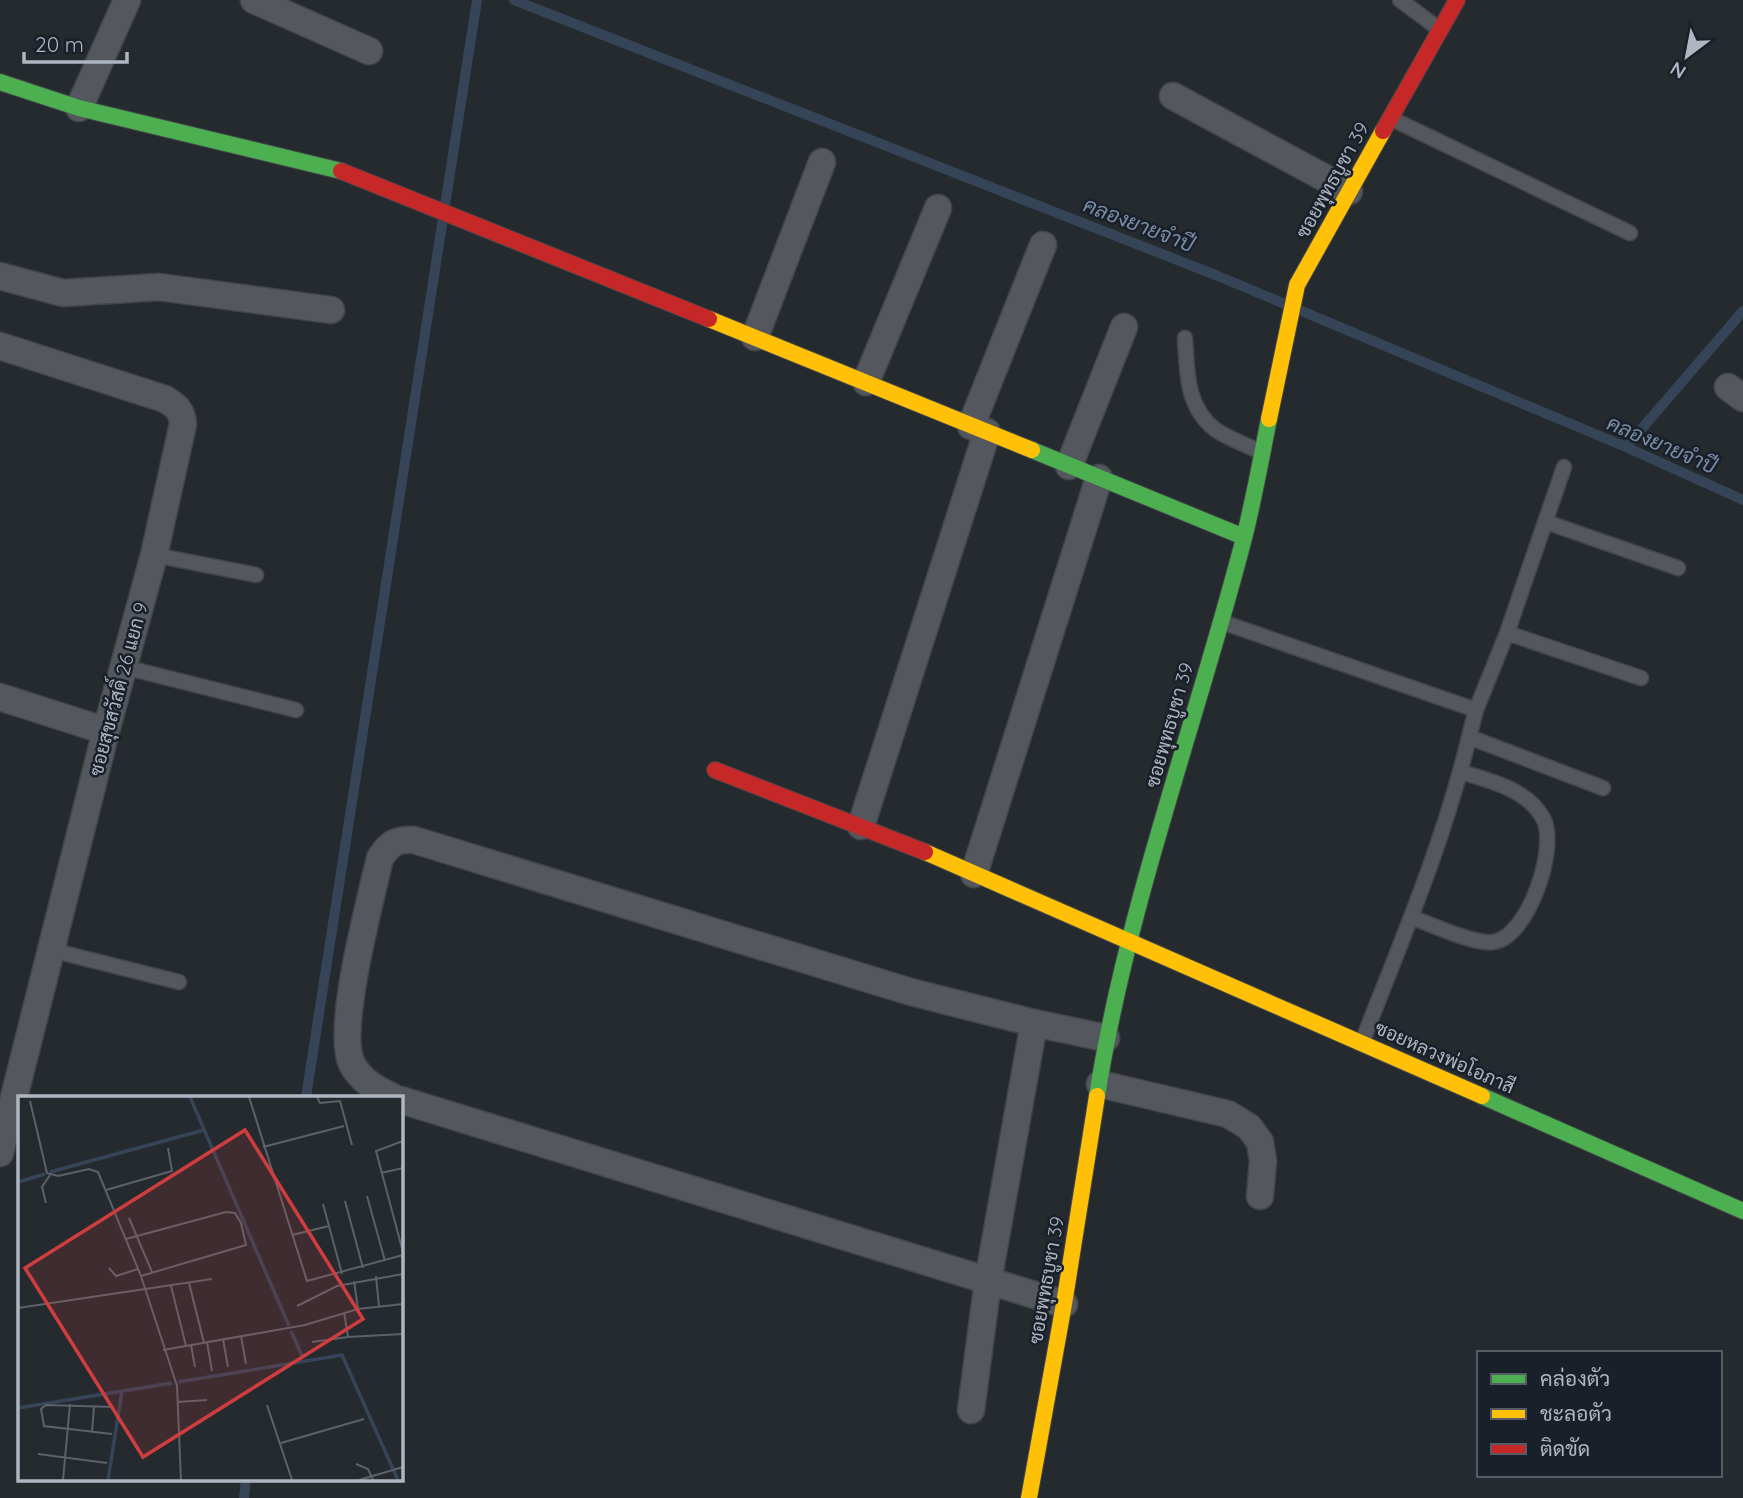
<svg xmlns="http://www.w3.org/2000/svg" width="1743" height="1498" font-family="Quicksand,Sarabun,sans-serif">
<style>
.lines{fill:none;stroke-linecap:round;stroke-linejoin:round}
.stream{stroke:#364457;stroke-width:10}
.lane-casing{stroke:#42464a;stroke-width:17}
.street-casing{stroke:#42464a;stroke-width:29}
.fast-casing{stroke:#42464a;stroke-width:18}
.slow-casing{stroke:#42464a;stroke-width:18}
.jam-casing{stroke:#42464a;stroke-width:18}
.lane{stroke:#54585e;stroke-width:14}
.street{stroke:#54585e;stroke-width:26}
.fast{stroke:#4caf50;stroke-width:16}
.slow{stroke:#ffc107;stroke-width:16}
.jam{stroke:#c62828;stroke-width:16}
.labels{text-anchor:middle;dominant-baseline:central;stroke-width:5;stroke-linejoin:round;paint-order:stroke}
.street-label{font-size:19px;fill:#aeb6c1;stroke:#1a2029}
.water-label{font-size:21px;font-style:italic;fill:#798da8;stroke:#1a2029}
.inset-river{fill:none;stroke:#364457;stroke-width:3.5}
.inset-road{fill:none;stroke:#5c6269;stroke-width:2}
.view{fill:#d03d3f;fill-opacity:0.15;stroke:#d03d3f;stroke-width:3.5}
.inset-edge{fill:none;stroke:#aeb6c1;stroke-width:3.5}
</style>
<rect width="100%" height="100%" fill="#252a2f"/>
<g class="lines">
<path class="stream" d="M514,0L1218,276L1626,447L1743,500
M1626,447L1743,311
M306,1097L477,0
M244,1498L246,1479"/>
<defs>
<path id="lane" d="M1400,0L1439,29
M1392,119L1630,233
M1185,338C1187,371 1186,408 1216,430C1229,439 1247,445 1261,452
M1564,467L1507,633L1476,710L1469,737L1603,788
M1546,522L1678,568
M154,555L256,575
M1222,622L1476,710
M1507,633L1641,678
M124,667L296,710
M1411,917C1430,924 1475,945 1493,942C1528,938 1559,846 1543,818C1527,789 1490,781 1461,772
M51,950L179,982
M1362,1042C1401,942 1444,842 1469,737"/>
<path id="street" d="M254,0L369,51
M1173,96L1349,191
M79,108L127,0
M0,276L63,293L159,287L331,310
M755,337L822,162
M0,346L165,399C176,406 182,410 183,424L154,555L106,731L0,1153
M866,382L938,208
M1728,387L1743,398
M971,426L1043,245
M1069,466L1124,327
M0,697L106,731
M861,826L987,432
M974,874L1099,478
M1100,1084L1228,1114L1249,1127L1260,1142L1263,1161L1260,1196
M393,1097C376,1089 361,1081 352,1064C335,1031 371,898 380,858C390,843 396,839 414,840L911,992L1034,1023L1106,1038
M401,1100L1064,1304
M971,1410L988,1281L1034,1023"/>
<path id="fast" d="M0,82L79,108L341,171
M1032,450L1244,537
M1097,1096C1127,906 1196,724 1244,538C1254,499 1261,459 1269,419
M1482,1096L1743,1211"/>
<path id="slow" d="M709,319L1032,450
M1269,419L1297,285L1383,131
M925,852L1482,1096
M1029,1498L1064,1304L1097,1096"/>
<path id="jam" d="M1383,131L1457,0
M341,171L709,319
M715,770L925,852"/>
</defs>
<use href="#lane" class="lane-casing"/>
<use href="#street" class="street-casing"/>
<use href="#fast" class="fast-casing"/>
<use href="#slow" class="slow-casing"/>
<use href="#jam" class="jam-casing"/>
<use href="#lane" class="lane"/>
<use href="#street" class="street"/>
<use href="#fast" class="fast"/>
<use href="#slow" class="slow"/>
<use href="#jam" class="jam"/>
</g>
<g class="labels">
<g class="street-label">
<text transform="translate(1332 180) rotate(-61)">ซอยพุทธบูชา 39</text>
<text transform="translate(118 689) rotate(-75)">ซอยสุขสวัสดิ์ 26 แยก 9</text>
<text transform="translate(1169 725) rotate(-74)">ซอยพุทธบูชา 39</text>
<text transform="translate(1445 1057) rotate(24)">ซอยหลวงพ่อโอภาสี</text>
<text transform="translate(1046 1280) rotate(-80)">ซอยพุทธบูชา 39</text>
</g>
<g class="water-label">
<text transform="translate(1139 224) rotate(21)">คลองยายจำปี</text>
<text transform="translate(1662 444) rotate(23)">คลองยายจำปี</text>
</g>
</g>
<g transform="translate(18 1096)">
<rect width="385" height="385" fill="#252a2f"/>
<path class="inset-river" d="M172,1L271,230M32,76L186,34M0,86L27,78M273,235L285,262M160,286L324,259L380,384M0,312L154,287M90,384L104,295"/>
<path class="inset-road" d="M231,1L289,185L385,159M299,1L302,7L322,5L334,49M12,5L29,77L40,80L71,73L80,76L123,180L159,290L163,384M385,45L358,55L385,156M245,51L326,30M363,77L385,72M88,94L154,75L150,52M349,100L367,165M327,105L345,172M28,107L24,91L32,79M305,108L324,178M111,122L134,176M274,139L311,130M108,143L208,116L217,117L223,127L228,149L123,180M91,172L98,180L120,173M358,180L361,211M336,185L340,213M171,187L186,247M153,190L168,250M279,210L319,190L385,178M0,212L194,183M326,216L330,241L385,238M223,240L228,268M205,243L210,271M189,246L194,275M294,246L330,241M173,249L177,271M145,254L287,229L340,213L385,208M159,306L189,304M249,309L274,384M74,336L76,310M94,338L26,330L23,313L28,309L96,311M263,347L346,323M20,358L89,367M338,368L350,373L355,384M45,384L52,308M341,384L385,371"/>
<path class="view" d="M227,34L345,223L125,361L7,172Z"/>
<rect width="385" height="385" class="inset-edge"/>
</g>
<rect x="1477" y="1351" width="245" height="126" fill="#1a2029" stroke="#555c66" stroke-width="2"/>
<rect x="1491" y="1374" width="35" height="10" fill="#4caf50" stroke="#555c66" stroke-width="2"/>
<text x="1540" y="1386" font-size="21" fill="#aeb6c1">คล่องตัว</text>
<rect x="1491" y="1409" width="35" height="10" fill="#ffc107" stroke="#555c66" stroke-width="2"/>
<text x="1540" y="1421" font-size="21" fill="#aeb6c1">ชะลอตัว</text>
<rect x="1491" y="1444" width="35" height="10" fill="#c62828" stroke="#555c66" stroke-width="2"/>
<text x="1540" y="1456" font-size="21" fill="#aeb6c1">ติดขัด</text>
<g transform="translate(1687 56) rotate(212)" stroke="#1a2029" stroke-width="5" paint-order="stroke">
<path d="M0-5L12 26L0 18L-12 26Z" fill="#aeb6c1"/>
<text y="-10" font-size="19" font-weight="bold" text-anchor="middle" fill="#aeb6c1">N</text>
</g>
<path d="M24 52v10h103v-10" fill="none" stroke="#aeb6c1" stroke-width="3.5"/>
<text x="35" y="52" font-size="21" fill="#aeb6c1" stroke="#1a2029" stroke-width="5" paint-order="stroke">20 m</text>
</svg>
